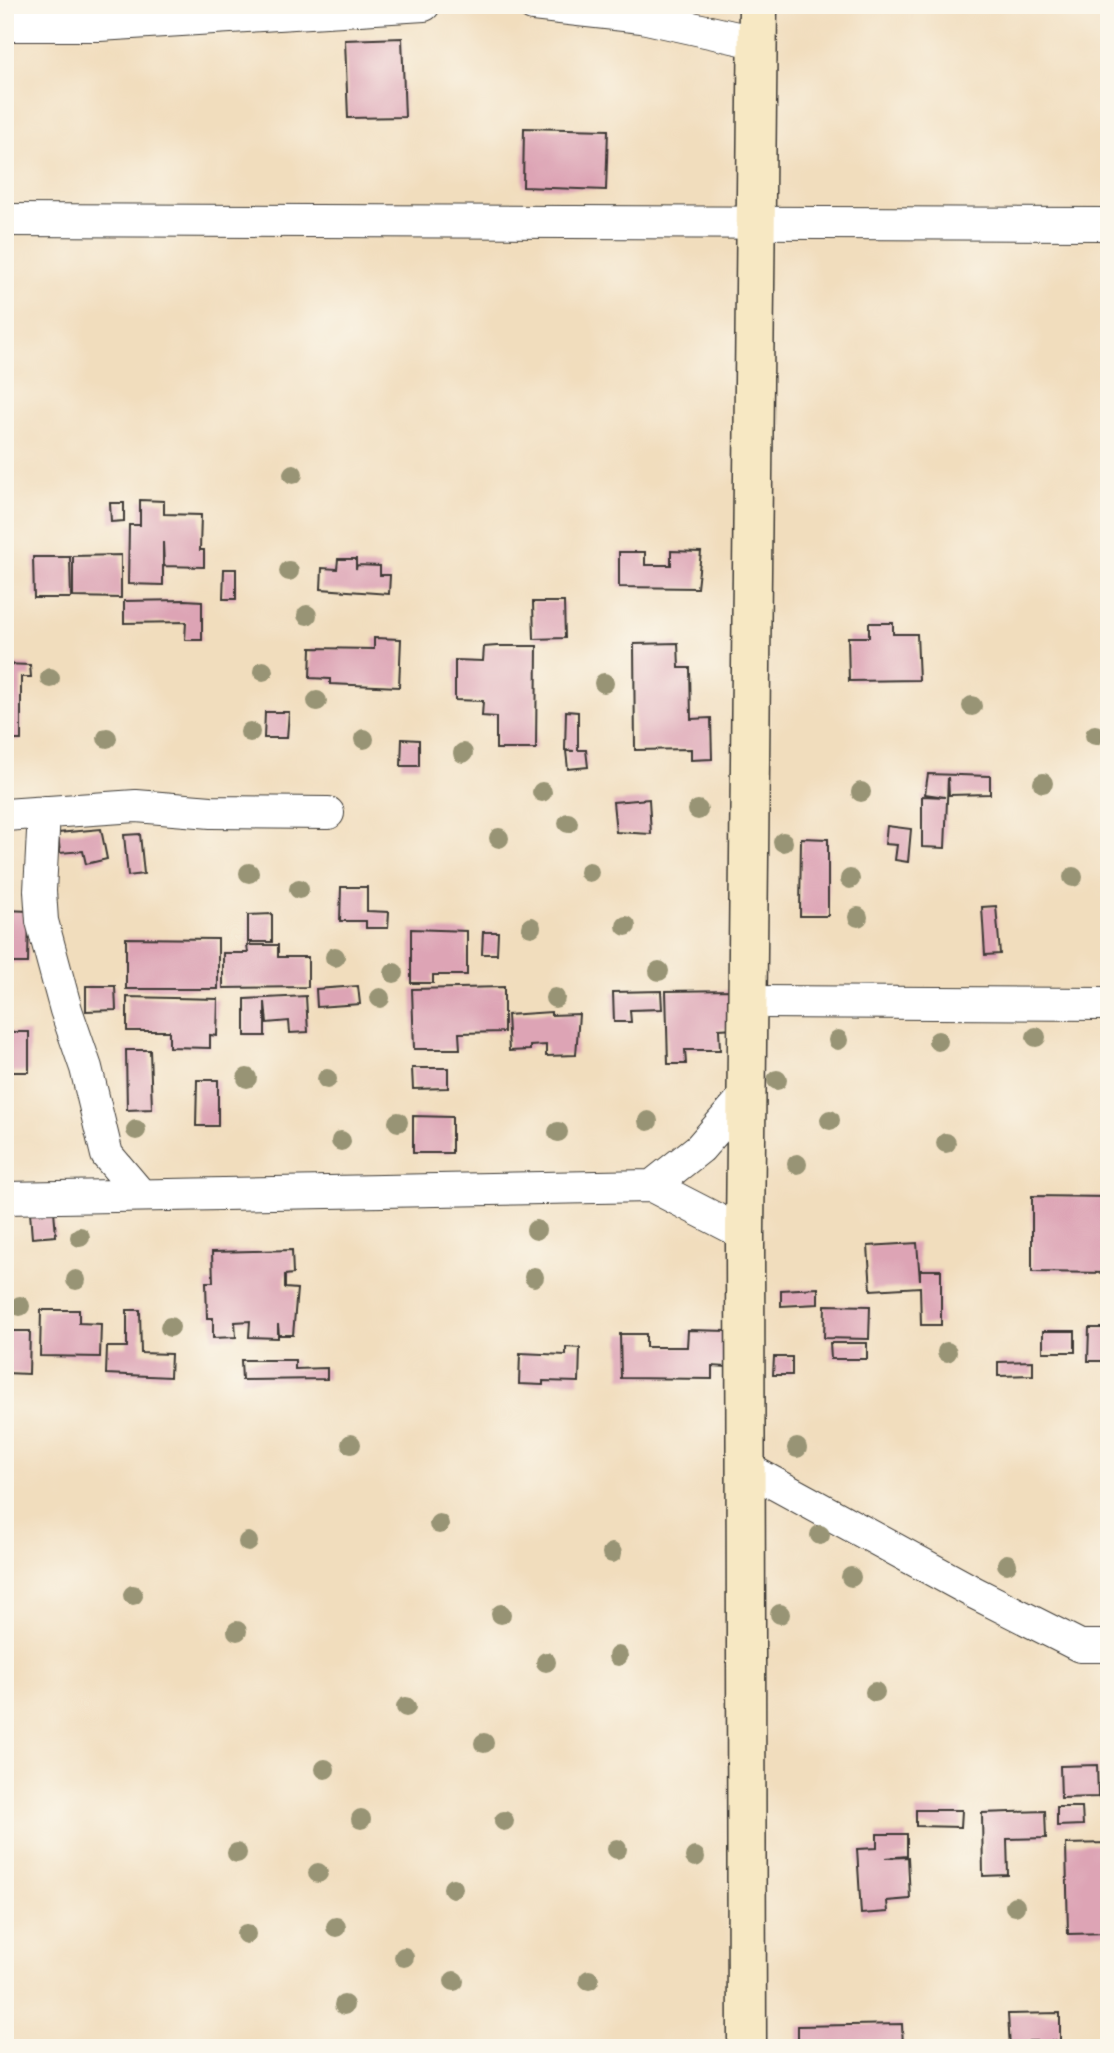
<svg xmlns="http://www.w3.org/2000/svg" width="1114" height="2053" font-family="'Libre Bodoni',serif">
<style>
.building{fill:#dda4b5}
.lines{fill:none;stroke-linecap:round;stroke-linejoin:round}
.street-casing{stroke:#3c3934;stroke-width:34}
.secondary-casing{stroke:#3c3934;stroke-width:41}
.street{stroke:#fff;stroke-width:32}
.secondary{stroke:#f7e8c3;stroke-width:38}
.tree{fill:#989474}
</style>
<rect width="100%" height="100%" fill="#fbf7ec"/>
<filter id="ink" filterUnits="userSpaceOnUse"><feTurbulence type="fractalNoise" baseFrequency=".0143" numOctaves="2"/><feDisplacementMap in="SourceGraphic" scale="14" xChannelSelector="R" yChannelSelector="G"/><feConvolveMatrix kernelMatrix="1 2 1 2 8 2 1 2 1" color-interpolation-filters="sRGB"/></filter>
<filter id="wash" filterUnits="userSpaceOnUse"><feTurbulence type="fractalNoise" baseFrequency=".00686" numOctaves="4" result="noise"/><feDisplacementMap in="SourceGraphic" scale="28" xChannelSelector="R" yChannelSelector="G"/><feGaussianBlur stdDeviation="1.57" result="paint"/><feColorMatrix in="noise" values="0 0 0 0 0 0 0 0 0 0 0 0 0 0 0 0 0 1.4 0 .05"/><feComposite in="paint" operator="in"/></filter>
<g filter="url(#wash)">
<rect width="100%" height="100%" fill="#f1ddbd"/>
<g id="blocks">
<path class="building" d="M402,38L405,117L348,118L345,40Z
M524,128L608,130L606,190L523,187Z
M140,500L164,501V514L201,515L200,550H204V567L164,566L163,542V585L128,584L129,525H140Z
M110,503H124V521L111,522Z
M671,551L701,552L697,588L619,587V552H645V565H671Z
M121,555V598L73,597V556Z
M33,557H70L71,598H34Z
M338,559H356V569L357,565L380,566V575H390L389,594L321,589L322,568L337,569Z
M224,569H236V599H223Z
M185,600L202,601V640H185L186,622L124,623V601Z
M533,602H564L565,638L534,639Z
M869,623H893V634H917L919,680L849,681L848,637H869Z
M374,638L401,639L399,687L330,684V679L310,678L311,648L374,649Z
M678,643L679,668H690L691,719L711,718L712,759L691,760V749L635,750L634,644Z
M497,646H537L536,749H496V717L482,716L483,701L455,700V660L483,661L484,647Z
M5,664L30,665L31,677H21V740H5Z
M566,711L578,712V750H586L588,767L568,769L566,751H574L565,750Z
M265,712H289L287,738H264Z
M402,739L419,740V766H401Z
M928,774L990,776V794L949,795L948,777L945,848L922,847V796L945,797L925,794Z
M649,799L651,834L616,832L613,802Z
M887,826L911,829L908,862L895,860L897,845L885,844Z
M101,829L107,859L86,864L83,851L60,853L58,833Z
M140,834L144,874L128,876L124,835Z
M801,838L828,839V916H800Z
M341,887H367V911L389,912L388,928H366V921H340Z
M996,906L1000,954L985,955L982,907Z
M5,910L29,911L28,963H5Z
M272,914V942H248V915Z
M411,929L467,931V975H433V983H411Z
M483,932H498L497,954H482Z
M126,938L218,939V989H126Z
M247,945H278V957H308V987L223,988V953H248Z
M86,986H115L116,1010L86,1011Z
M358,986L360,1004L317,1007L316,989Z
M504,987V1032L459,1033L460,1049H414L412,989Z
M734,990L735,1028L719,1029L720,1050H685L686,1064H668L666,991Z
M661,991L662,1009L630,1010L631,1022H614L613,992Z
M306,996L308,1032L290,1033L289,1021L267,1023L265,1002V1036H245V999Z
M127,997L218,999L217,1036L210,1035V1048L169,1047V1031H127Z
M551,1012V1015L579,1014L576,1055L546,1056V1045L530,1046V1050L509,1051L507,1015Z
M9,1032H29V1072H8Z
M126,1050H150L152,1109L127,1110Z
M412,1068H448V1088L413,1089Z
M197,1080H218V1126H196Z
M5,1093H7L9,1129H5Z
M413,1116L452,1117V1153H413Z
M1032,1196L1109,1197V1273L1032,1272Z
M54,1210L56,1236L32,1238L30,1212Z
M917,1243L920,1280V1270H941V1325H921L920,1287L871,1290L868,1246Z
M292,1250L293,1274L285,1275V1288L297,1289L293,1335H279L278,1324V1338L249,1337L250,1321L235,1322L236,1337L213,1338V1318H207L206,1282H213L212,1252Z
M818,1288V1304L781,1306V1290Z
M825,1305L870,1306L869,1339L824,1338Z
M41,1310H79V1323L101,1324L100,1357L40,1356Z
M127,1310H140L141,1353L171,1354L170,1377L106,1374L107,1347H127Z
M1089,1328H1109V1361H1088Z
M688,1330L728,1331L727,1367L712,1366V1379L621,1378L620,1334H646V1347H687Z
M5,1331H30L29,1374L5,1373Z
M1043,1331H1075V1352H1043Z
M830,1343H867V1359H831Z
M566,1347L580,1348L579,1382L543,1381V1385L519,1384L520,1353L566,1355Z
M774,1357H792V1375H773Z
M241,1360H295V1369L327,1368V1379L242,1380Z
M1033,1361V1375L998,1376V1362Z
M1104,1750H1109V1796H1106Z
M1097,1765L1098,1797L1061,1798L1060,1766Z
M1057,1807H1082L1083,1825L1057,1826Z
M916,1810H962L961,1827L916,1826Z
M1045,1811L1046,1838L1007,1839L1008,1875L983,1876L982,1813Z
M877,1834H907V1856L885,1858L908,1857L910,1899L887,1901L888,1912L861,1914L857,1849L877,1848Z
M1108,1843L1109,1933L1068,1934L1066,1844Z
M1060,2013V2041H1029L1030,2048H1010L1008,2014Z
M902,2024L903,2048H798V2026Z"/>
</g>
</g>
<g filter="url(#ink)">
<use href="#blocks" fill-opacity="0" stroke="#3c3934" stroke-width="2"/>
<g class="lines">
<defs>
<path id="street" d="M533,5L642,17L760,43
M5,25H99L424,5
M5,220L1109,224
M44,812L40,891L42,921L66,1010L86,1068L107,1155L140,1194
M5,815L136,806L211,812L328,813
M747,1002L1109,1004
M652,1186L700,1148L746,1095
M5,1198L652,1186L745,1234
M746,1468L975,1593L1080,1646H1109"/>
<path id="secondary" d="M747,2048L745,1234L758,5"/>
</defs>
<use href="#street" class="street-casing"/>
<use href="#secondary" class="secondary-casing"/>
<use href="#street" class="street"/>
<use href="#secondary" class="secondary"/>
</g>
<g class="tree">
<circle cx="293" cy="474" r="10"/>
<circle cx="289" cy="571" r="10"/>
<circle cx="307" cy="615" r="10"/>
<circle cx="263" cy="671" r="10"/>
<circle cx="50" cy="678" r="10"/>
<circle cx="604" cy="683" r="10"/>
<circle cx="317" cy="701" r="10"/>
<circle cx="972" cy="706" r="10"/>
<circle cx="250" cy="732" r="10"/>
<circle cx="1095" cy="735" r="10"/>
<circle cx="107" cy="738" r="10"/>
<circle cx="364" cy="739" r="10"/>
<circle cx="463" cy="753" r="10"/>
<circle cx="1043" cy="783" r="10"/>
<circle cx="542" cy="792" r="10"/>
<circle cx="861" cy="792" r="10"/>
<circle cx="698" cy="810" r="10"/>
<circle cx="568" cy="823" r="10"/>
<circle cx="499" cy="838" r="10"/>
<circle cx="783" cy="842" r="10"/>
<circle cx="589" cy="872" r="10"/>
<circle cx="249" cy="873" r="10"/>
<circle cx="1073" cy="877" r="10"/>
<circle cx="850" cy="879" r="10"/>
<circle cx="299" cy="889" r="10"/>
<circle cx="858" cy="917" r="10"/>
<circle cx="626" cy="926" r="10"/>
<circle cx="531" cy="927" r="10"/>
<circle cx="335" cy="957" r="10"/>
<circle cx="659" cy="971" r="10"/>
<circle cx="394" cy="973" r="10"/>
<circle cx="380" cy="998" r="10"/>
<circle cx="555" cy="998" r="10"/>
<circle cx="1036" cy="1037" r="10"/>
<circle cx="838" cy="1040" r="10"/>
<circle cx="938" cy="1041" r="10"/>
<circle cx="247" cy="1078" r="10"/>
<circle cx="327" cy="1079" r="10"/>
<circle cx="777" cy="1080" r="10"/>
<circle cx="830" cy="1120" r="10"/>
<circle cx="648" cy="1121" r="10"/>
<circle cx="398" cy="1122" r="10"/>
<circle cx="136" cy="1130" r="10"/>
<circle cx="558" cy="1132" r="10"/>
<circle cx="341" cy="1141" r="10"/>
<circle cx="946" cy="1143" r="10"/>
<circle cx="797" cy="1164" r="10"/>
<circle cx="536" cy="1230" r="10"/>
<circle cx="80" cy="1237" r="10"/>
<circle cx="534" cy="1277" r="10"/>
<circle cx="76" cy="1280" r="10"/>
<circle cx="20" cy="1306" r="10"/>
<circle cx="170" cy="1327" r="10"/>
<circle cx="947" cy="1352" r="10"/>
<circle cx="351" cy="1444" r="10"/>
<circle cx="797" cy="1448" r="10"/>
<circle cx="439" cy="1524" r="10"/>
<circle cx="820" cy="1535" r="10"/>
<circle cx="248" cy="1542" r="10"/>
<circle cx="612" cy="1553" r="10"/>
<circle cx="1007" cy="1564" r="10"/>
<circle cx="851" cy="1577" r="10"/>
<circle cx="133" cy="1595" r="10"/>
<circle cx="501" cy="1614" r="10"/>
<circle cx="780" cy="1614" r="10"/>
<circle cx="237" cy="1631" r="10"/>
<circle cx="618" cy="1656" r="10"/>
<circle cx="546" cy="1662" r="10"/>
<circle cx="875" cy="1692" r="10"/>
<circle cx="406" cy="1707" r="10"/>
<circle cx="484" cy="1743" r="10"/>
<circle cx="325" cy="1769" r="10"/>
<circle cx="361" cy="1819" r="10"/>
<circle cx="504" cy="1821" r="10"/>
<circle cx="617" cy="1849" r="10"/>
<circle cx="237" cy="1853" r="10"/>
<circle cx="695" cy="1857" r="10"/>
<circle cx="318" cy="1873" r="10"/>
<circle cx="453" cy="1888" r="10"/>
<circle cx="1015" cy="1906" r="10"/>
<circle cx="336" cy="1927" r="10"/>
<circle cx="246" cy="1934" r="10"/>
<circle cx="404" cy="1957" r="10"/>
<circle cx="589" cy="1980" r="10"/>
<circle cx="454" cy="1981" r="10"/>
<circle cx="344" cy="2005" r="10"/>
</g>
</g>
<rect width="1114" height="2053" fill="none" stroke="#fbf7ec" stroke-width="28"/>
</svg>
